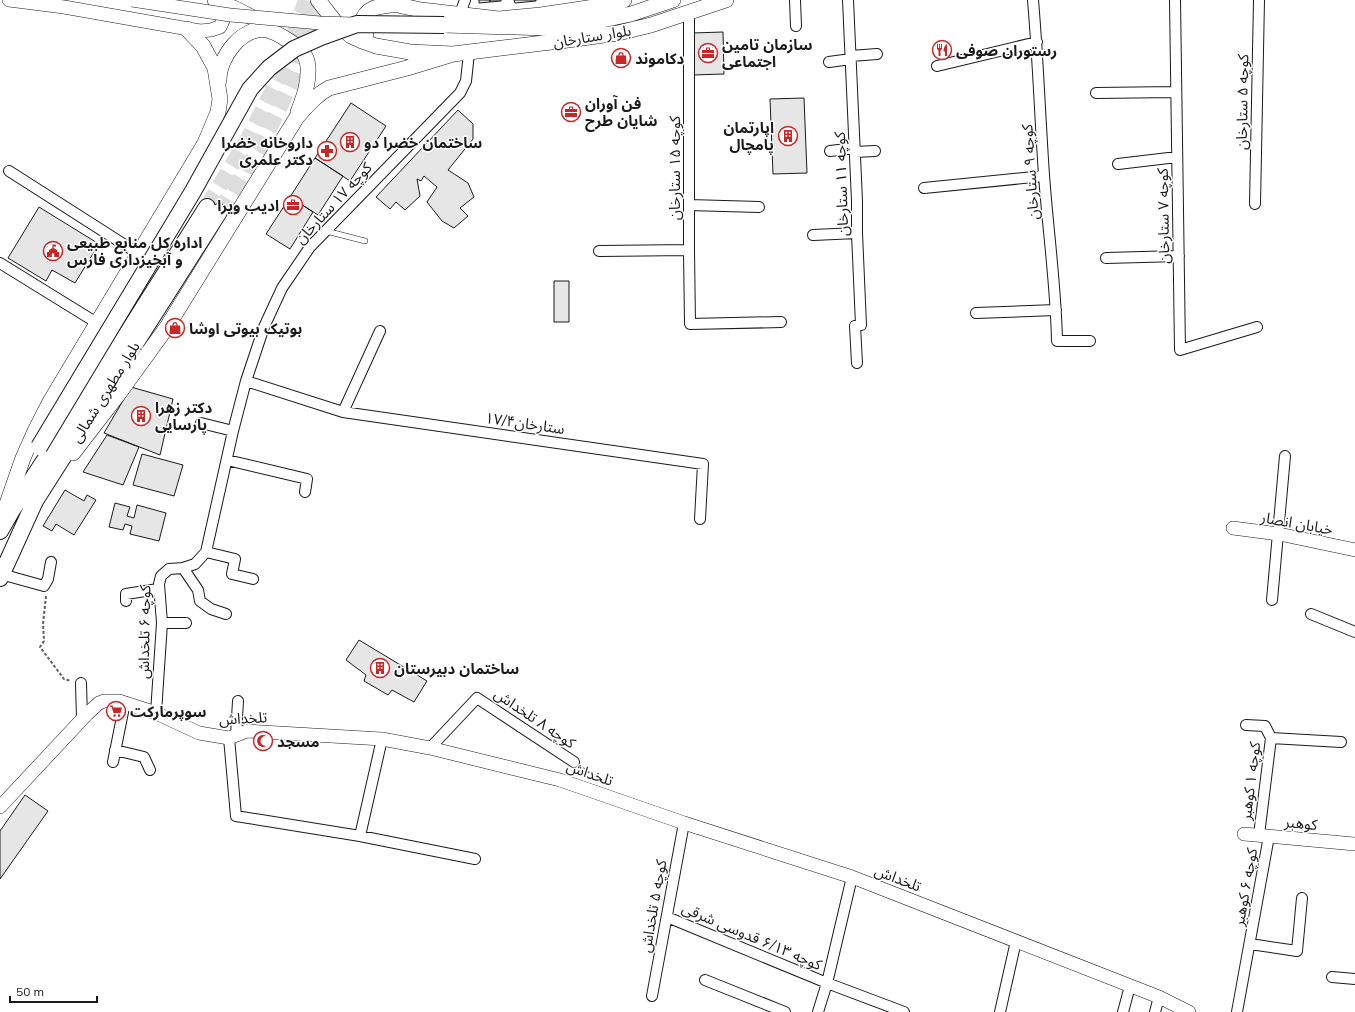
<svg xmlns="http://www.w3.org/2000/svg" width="1355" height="1012" font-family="Mulish,'Noto Sans Arabic',sans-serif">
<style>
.building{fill:#e6e6e6;stroke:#1a1a1a}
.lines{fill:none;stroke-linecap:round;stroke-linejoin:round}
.primary-tunnel{stroke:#ddd;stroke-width:16;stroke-dasharray:16 8;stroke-linecap:butt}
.service-casing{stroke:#1a1a1a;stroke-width:6}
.minor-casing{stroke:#1a1a1a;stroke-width:12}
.tertiary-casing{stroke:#1a1a1a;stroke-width:14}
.secondary-casing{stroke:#1a1a1a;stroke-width:16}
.primary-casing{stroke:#1a1a1a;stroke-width:18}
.path{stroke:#5f5f5f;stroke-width:2;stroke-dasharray:3 2;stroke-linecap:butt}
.service{stroke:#fff;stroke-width:5}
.minor{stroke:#fff;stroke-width:10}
.tertiary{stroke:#fff;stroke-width:13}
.secondary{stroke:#fff;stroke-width:15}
.primary{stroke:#fff;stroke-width:16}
.tertiary-bridge-casing{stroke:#1a1a1a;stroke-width:14;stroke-linecap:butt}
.primary-bridge-casing{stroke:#1a1a1a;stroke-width:18;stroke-linecap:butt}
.tertiary-bridge{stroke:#fff;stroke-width:13}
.primary-bridge{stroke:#fff;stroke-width:16}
.labels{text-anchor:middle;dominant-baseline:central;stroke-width:3;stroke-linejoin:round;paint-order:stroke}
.street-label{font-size:15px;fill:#1a1a1a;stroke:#fff}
.poi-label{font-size:15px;font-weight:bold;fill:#1a1a1a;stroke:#fff;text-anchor:start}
</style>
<rect width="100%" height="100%" fill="#fff"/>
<path class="building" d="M479,0H490V2L479,3Z
M490,0H501V1L490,2Z
M514,0H536V1L515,3Z
M723,32L724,74L692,75V33Z
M804,98L807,173L773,174L770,99Z
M351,103L386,126L350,181L315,158Z
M458,110L473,124V139L448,170L468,183L474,197L460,208L468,216L454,228L442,221L427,202L437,187L424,176L421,181L417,179L420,196L405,210L396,202L390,209L376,197Z
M315,158L343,176L318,215L290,197Z
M290,197L313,212L290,249L266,234Z
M39,207L99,244L75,283L52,270L46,281L8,258Z
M554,281H569V322H554Z
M131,387L173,399L160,455L104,433Z
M107,435L139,447L123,485L83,472Z
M142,454L183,465L174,496L133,485Z
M65,490L84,501L87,495L96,500L74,535L56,524L52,531L43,526Z
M115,503L130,507L127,516L134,518L137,505L166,513L159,541L130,534L132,526L125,524L123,530L109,527Z
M359,640L427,681L414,702L392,690L388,695L364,681L366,675L346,660Z
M25,795L48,811L0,879V831Z"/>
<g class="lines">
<path class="primary-tunnel" d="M207,207L249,137L279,78L306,0
M219,212L261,145L295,76L322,0"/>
<defs>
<path id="service" d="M326,231L365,241"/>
<path id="minor" d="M795,0L796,26
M848,0L857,201V233L861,325L855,326L857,363
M1033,0C1038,58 1040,117 1044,175C1048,231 1056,286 1057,341H1090
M1175,0L1180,350L1257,327
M689,13V250L690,324L781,322
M460,14L465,0
M851,56L877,54
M829,62L851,59
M937,66L1037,42
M1096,93L1175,92
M830,151L855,148
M855,152L875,151
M1118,164L1177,157
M9,171L139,254
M924,188L1044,176
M1255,204L1259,0
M689,205L759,207
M813,235L857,233
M599,251L689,250
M1106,258L1179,256
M0,263L97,323
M976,313L1056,310
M246,381L343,412L703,464L700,519
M343,412L380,331
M201,423L233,431
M227,460L307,479L305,492
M206,552L235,559L232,574L253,579
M183,568L198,590L200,601L211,609L226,614
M1,574L44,586L48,579L51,562
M1272,600L1285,456
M126,601V594L158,589
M1311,614L1355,632
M162,623H186
M81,683L82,719
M156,713L162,623L159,584L161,576L169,569L183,568L195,564L206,552L233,431L246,381L264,327L282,288L310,247L460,93L466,81L469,53
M1246,725L1265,726L1271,738L1259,835
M236,735L238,701
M229,738L236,816L360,836
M1271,738L1341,742
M382,739L360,836L475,859
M430,748L477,698L574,762
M115,750L144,757L150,770
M113,762L125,702
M667,917L827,983L904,1012
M1250,944L1297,951L1302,898
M1332,977L1355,979
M705,980L785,1012
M652,996L684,823
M818,1012L827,983L852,877
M1000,1012L1016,941
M1123,1012L1130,986
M1155,1012L1159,997
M1237,1012L1269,836"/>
<path id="tertiary" d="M9,0L64,7L200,31L211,30L220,27C225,18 226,13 218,6
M1233,528L1279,534L1355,550
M0,807L87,714L99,703L104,701H119L156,713L199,733L229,738L247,731L382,739L430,748L560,780L684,823L852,877L1159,997L1189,1012
M1244,834L1355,844"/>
<path id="secondary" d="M215,0L236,9L255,19
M318,0L336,23L351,36L362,41L376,46L410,52L453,54L568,40L618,33L651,25L726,0
M391,0L402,6L421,10L499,19L541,15L607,5L624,0
M444,25L548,28L593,22L631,14L673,0
M366,35C363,32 362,28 362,23C365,5 384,6 399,4
M219,80C219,57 242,26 267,30C276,32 283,37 289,41C300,48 307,54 308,67C309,83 304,97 298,112
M73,453L117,396L167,327L297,117C307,106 316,95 329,88L407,68L453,54
M1,521L23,458L35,431L51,400L205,143L218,112L220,99L215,68L203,46L187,29"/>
<path id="primary" d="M0,531L12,510L101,375L207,207
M0,578L35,501L219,212"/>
</defs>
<use href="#service" class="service-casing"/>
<use href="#minor" class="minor-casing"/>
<use href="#tertiary" class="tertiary-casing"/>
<use href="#secondary" class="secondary-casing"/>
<use href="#primary" class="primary-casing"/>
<path class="path" d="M46,596L43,624L44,641L40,647L64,679L71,681
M583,768L599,780"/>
<use href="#service" class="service"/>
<use href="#minor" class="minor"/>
<use href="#tertiary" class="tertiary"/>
<use href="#secondary" class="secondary"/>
<use href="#primary" class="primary"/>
<defs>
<path id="tertiary-bridge" d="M132,0L230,15L320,23L354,24"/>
<path id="primary-bridge" d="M39,447L192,193L250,89L269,68L294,49L321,37L357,24L444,25"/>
</defs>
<use href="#tertiary-bridge" class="tertiary-bridge-casing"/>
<use href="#primary-bridge" class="primary-bridge-casing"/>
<use href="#tertiary-bridge" class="tertiary-bridge"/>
<use href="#primary-bridge" class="primary-bridge"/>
</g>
<defs>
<symbol id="restaurant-ring" viewBox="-11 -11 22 22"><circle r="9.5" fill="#fff" stroke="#c62828" stroke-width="1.5"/><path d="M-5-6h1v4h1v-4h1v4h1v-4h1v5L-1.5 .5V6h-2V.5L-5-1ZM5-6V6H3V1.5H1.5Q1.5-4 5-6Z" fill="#c62828"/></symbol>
<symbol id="office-ring" viewBox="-11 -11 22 22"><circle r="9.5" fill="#fff" stroke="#c62828" stroke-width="1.5"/><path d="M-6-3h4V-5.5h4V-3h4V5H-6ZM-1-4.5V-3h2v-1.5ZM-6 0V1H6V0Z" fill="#c62828"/></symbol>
<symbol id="shop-ring" viewBox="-11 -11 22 22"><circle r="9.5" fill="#fff" stroke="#c62828" stroke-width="1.5"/><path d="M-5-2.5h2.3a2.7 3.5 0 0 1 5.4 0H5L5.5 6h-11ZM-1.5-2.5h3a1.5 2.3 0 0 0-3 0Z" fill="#c62828"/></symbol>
<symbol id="building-ring" viewBox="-11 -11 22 22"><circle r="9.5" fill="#fff" stroke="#c62828" stroke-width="1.5"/><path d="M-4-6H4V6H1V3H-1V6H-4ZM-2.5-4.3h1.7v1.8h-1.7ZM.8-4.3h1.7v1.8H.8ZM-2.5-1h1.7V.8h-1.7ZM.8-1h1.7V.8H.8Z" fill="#c62828"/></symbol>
<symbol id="pharmacy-ring" viewBox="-11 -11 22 22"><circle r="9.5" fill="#fff" stroke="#c62828" stroke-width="1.5"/><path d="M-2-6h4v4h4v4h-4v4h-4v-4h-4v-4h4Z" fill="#c62828"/></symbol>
<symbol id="civic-ring" viewBox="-11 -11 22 22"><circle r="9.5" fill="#fff" stroke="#c62828" stroke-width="1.5"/><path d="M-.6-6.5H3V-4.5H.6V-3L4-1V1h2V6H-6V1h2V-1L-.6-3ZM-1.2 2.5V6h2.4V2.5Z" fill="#c62828"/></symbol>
<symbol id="supermarket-ring" viewBox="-11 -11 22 22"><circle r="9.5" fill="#fff" stroke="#c62828" stroke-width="1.5"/><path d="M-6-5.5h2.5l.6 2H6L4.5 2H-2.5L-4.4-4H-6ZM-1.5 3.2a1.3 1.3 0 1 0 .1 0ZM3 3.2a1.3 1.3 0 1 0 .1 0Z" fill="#c62828"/></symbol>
<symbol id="mosque-ring" viewBox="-11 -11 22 22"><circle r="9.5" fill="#fff" stroke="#c62828" stroke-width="1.5"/><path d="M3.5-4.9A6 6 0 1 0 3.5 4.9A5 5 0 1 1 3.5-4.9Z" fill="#c62828"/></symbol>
</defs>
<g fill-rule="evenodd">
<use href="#restaurant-ring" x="931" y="39" width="22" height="22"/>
<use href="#office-ring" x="697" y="42" width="22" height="22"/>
<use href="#shop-ring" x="610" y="47" width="22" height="22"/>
<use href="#office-ring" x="560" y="101" width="22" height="22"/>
<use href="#building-ring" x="777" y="125" width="22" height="22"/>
<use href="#building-ring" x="339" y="131" width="22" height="22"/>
<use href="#pharmacy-ring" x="316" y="140" width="22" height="22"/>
<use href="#office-ring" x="282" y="194" width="22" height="22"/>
<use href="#civic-ring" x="42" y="240" width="22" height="22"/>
<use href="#shop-ring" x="164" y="317" width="22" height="22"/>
<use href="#building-ring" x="130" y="405" width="22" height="22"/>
<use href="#building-ring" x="369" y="657" width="22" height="22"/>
<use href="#supermarket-ring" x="105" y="700" width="22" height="22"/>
<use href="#mosque-ring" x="252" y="730" width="22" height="22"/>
</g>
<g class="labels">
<g class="street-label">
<text transform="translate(592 36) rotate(-9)">بلوار ستارخان</text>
<text transform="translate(1242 102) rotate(-89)">کوچه ۵ ستارخان</text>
<text transform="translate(674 168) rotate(-90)">کوچه ۱۵ ستارخان</text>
<text transform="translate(1030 172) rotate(-94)">کوچه ۹ ستارخان</text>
<text transform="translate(841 184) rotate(-92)">کوچه ۱۱ ستارخان</text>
<text transform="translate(333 203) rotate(-47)">کوچه ۱۷ ستارخان</text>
<text transform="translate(1163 216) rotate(-91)">کوچه ۷ ستارخان</text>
<text transform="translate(105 392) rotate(-58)">بلوار مطهرى شمالى</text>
<text transform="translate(525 423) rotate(8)">ستارخان۱۷/۴</text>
<text transform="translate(1297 523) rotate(10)">خیابان انصار</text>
<text transform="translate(144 632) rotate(-89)">کوچه ۶ تلخداش</text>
<text transform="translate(243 718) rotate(-3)">تلخداش</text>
<text transform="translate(535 718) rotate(34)">کوچه ۸ تلخداش</text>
<text transform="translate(590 773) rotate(19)">تلخداش</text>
<text transform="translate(1250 781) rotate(-83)">کوچه ۱ کوهبر</text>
<text transform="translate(1301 823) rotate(5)">کوهبر</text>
<text transform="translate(898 878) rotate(21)">تلخداش</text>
<text transform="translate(1245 887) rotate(-80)">کوچه ۶ کوهبر</text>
<text transform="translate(653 906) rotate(-80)">کوچه ۵ تلخداش</text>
<text transform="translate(752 936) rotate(23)">کوچه ۶/۱۳ قدوسی شرقی</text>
</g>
<g class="poi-label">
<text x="722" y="44">سازمان تامین<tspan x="722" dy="17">اجتماعی</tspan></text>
<text x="956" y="50">رستوران صوفی</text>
<text x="635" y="58">دکاموند</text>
<text x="585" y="103">فن آوران<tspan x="585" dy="17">شایان طرح</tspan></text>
<text x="774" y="127" text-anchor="end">اپارتمان<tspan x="774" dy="17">پامچال</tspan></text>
<text x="313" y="142" text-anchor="end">داروخانه خضرا<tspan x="313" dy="17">دکتر علمری</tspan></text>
<text x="364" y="142">ساختمان خضرا دو</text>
<text x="279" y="205" text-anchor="end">ادیب ویرا</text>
<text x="67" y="242">اداره کل منابع طبیعى<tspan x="67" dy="17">و آبخیزدارى فارس</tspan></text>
<text x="189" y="328">بوتیک بیوتی اوشا</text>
<text x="155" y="407">دکتر زهرا<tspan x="155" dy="17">پارسایی</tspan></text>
<text x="394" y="668">ساختمان دبیرستان</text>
<text x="130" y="711">سوپرمارکت</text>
<text x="277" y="741">مسجد</text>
</g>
</g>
<path d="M10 996v6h87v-6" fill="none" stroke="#1a1a1a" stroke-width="2"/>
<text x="16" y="996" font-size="12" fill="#1a1a1a" stroke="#ffffff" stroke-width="3" paint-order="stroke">50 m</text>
</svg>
